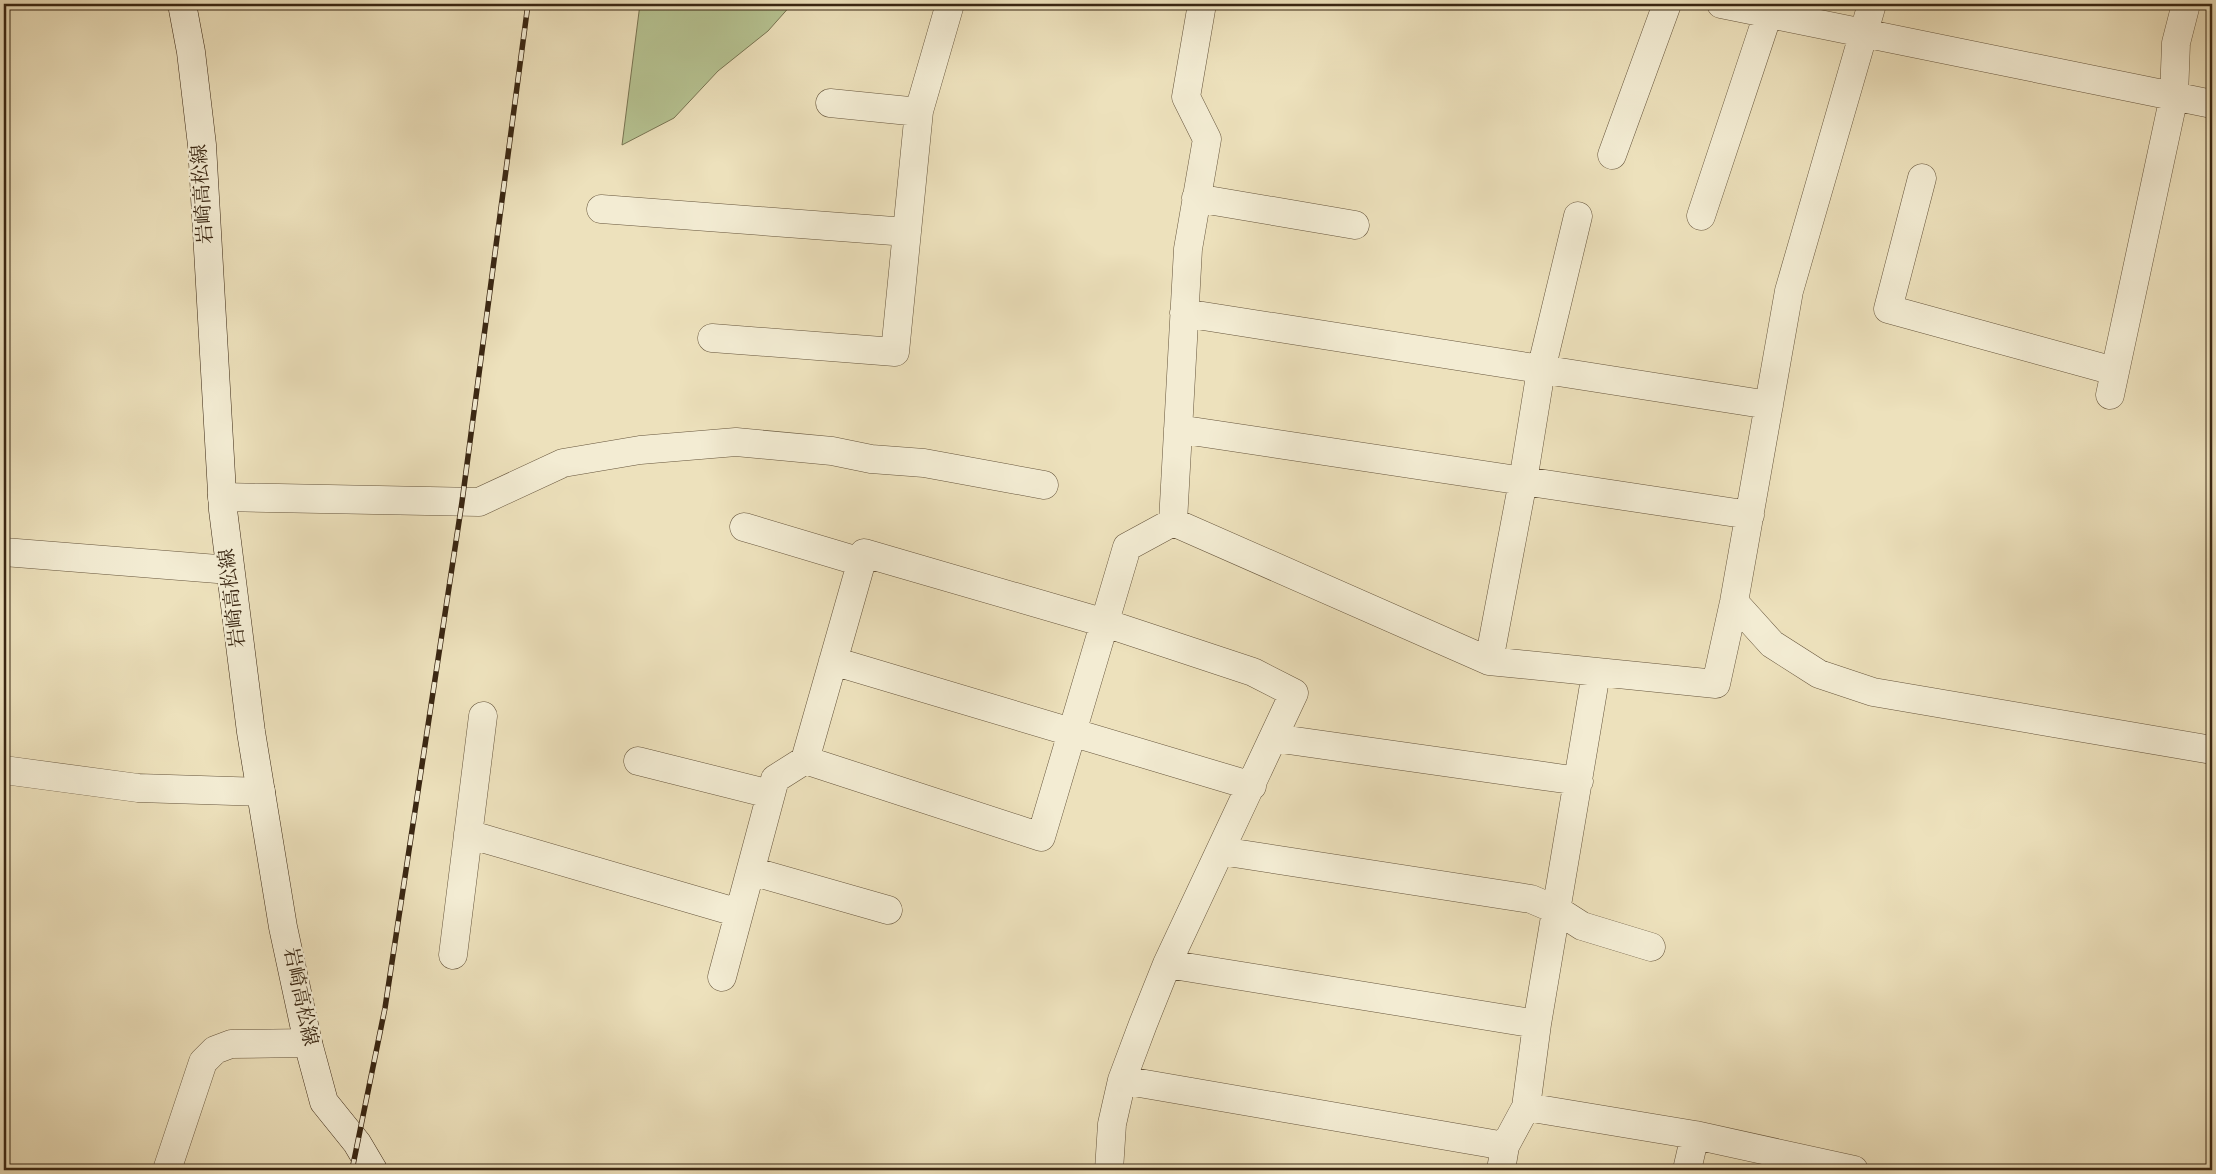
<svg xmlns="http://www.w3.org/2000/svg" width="2216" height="1174" font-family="'Sorts Mill Goudy','Noto Serif JP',serif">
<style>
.green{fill:#b6c392;stroke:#787452}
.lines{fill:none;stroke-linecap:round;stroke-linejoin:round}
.minor-casing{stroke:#66553c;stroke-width:29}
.secondary-casing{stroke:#392612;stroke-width:29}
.minor{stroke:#f3ecd3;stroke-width:28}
.secondary{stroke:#f3ecd3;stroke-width:28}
.rail-casing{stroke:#392612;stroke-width:5.5}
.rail{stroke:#f3ecd3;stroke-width:4;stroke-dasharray:11;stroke-linecap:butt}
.labels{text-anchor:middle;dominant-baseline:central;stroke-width:4.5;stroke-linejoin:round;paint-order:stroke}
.street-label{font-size:20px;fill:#392612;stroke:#f3ecd3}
</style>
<rect width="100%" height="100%" fill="#ede1bc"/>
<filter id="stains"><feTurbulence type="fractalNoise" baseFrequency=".004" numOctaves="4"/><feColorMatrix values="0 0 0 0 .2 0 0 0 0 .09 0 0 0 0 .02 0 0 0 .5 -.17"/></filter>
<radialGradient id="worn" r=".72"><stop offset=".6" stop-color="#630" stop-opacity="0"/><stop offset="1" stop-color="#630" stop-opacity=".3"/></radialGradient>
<path class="green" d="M640,4H792L768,31L718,71L674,118L622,145Z"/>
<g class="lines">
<defs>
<path id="minor" d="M1721,4L2212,104
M830,103L919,112
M1612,155L1667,4
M1922,178L1888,309L2114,371
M1196,198L1355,225
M601,209L907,232
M1701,216L1768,14
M1184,313L1769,405
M712,338L895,352L919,111L950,4
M2110,395L2174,96L2176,43L2186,4
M1178,429L1750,515
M222,497L479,502L563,463L640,450L736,442L832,451L871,459L924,463L1044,485
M1173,522L1489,661L1716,684L1734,602L1789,291L1872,4
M1173,522L1188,249L1207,139L1186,97L1202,4
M744,527L861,562
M4,552L230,570
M1734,602L1772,644L1819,674L1873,692L2212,750
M833,661L1252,786
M1489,661L1523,481L1541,370L1578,216
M1274,738L1579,781
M805,760L1041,837L1127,547L1173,522
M638,761L770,794
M4,770L138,788L261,792
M468,834L739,913
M1221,851L1531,899L1557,910L1582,926L1651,947
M751,871L888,910
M453,955L483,716
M1167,964L1537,1024
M722,977L775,779L805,760L864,553L1105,623L1253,672L1294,693L1167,964L1143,1024L1122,1080L1112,1124L1109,1170
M1122,1080L1505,1146
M1526,1107L1695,1135L1854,1170
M167,1170L203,1062L215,1050L231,1044L308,1043
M1501,1170L1505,1146L1526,1107L1537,1024L1596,673
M1687,1170L1695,1135"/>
<path id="secondary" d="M182,4L191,52L202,145L223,510L251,732L283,927L308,1043L324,1102L357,1143L373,1170"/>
</defs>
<use href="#minor" class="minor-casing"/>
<use href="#secondary" class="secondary-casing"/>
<use href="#minor" class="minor"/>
<use href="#secondary" class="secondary"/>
<defs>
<path id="rail" d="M352,1170L385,1008L462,502L528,4"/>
</defs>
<use href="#rail" class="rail-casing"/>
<use href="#rail" class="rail"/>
</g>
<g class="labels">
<g class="street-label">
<text transform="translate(204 194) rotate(-94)">岩崎高松線</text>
<text transform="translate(234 598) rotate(-97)">岩崎高松線</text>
<text transform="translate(299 997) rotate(78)">岩崎高松線</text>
</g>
</g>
<rect width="2216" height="1174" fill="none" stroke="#ede1bc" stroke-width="20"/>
<rect x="5" y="5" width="2206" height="1164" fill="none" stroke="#392612" stroke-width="2.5"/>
<rect x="10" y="10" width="2196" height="1154" fill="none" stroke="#392612"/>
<rect width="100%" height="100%" filter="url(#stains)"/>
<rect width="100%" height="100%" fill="url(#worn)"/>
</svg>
